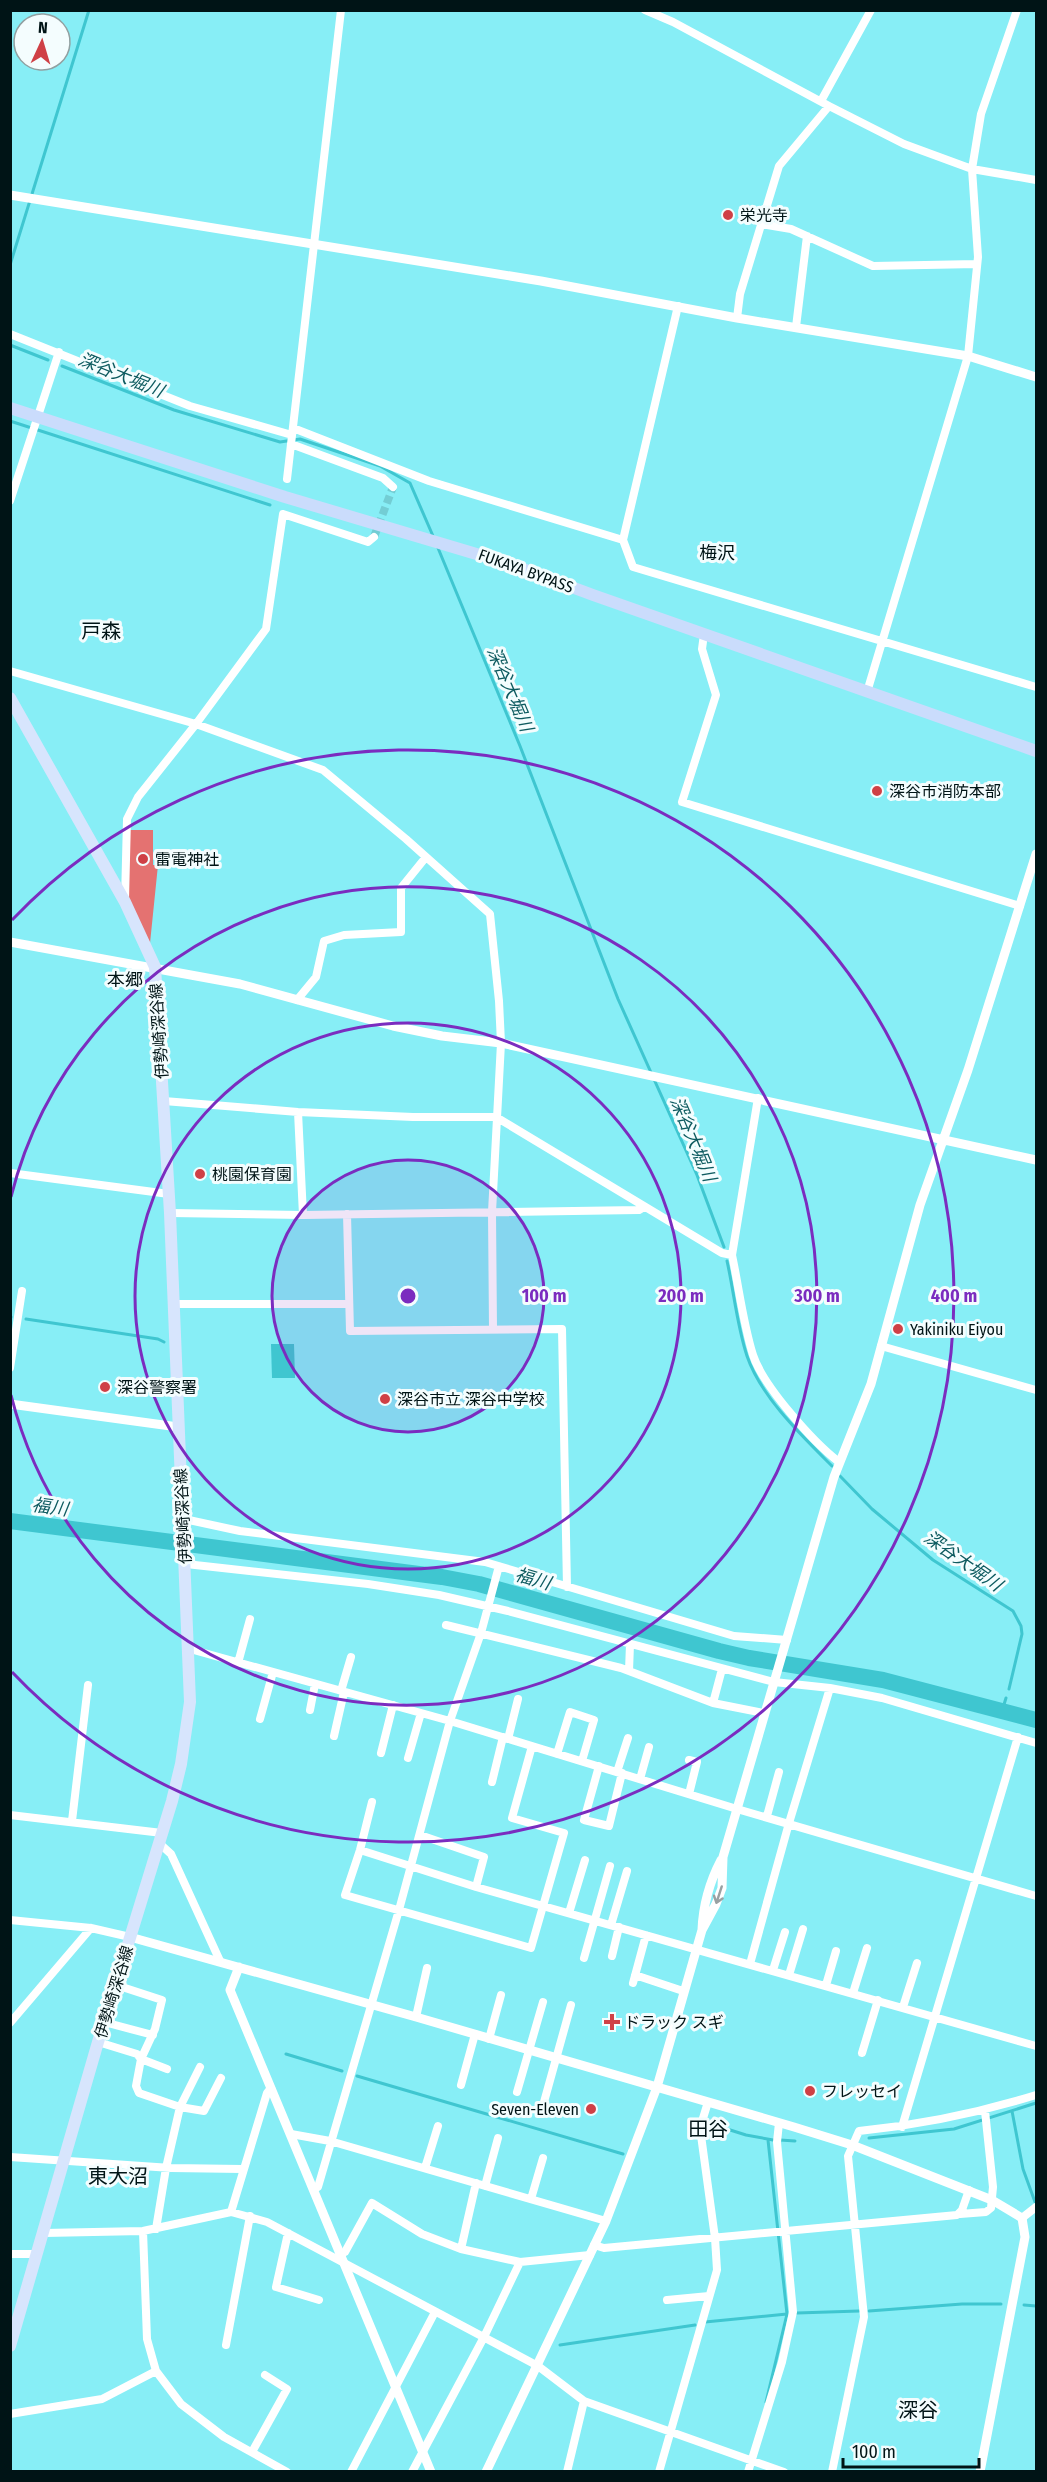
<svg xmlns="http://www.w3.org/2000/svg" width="1047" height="2482" font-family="'Fira Sans Condensed','Noto Sans JP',sans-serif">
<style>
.forest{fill:#e47271}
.water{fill:#3fc6d0}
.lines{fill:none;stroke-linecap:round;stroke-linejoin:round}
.stream{stroke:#3fc6d0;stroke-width:3}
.river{stroke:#3fc6d0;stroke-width:16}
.minor-tunnel{stroke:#73cdd4;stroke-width:8;stroke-dasharray:8 4;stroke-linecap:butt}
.minor{stroke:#fff;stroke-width:8}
.tertiary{stroke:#fff;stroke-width:9}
.primary{stroke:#d7e5fd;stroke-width:12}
.trunk{stroke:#cadcfc;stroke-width:12}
.oneway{stroke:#99a1a2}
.ring{fill:none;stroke:#7b2cbf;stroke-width:3}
.poi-dot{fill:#cf4046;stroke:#f4fdfe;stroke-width:2}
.labels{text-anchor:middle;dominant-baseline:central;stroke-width:6;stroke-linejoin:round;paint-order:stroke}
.poi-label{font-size:16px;fill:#001416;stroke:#f4fdfe;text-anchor:start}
.street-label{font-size:16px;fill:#001416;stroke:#f4fdfe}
.water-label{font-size:18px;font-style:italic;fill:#0e5b60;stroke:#f4fdfe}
.neighbourhood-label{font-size:18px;fill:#001416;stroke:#f4fdfe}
.quarter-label{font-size:20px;fill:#001416;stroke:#f4fdfe}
.centre{fill:#7b2cbf;stroke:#f4fdfe;stroke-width:3}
.ring-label{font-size:18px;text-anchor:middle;font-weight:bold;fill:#7b2cbf;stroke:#f4fdfe;stroke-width:6;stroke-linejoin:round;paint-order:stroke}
</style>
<rect width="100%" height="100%" fill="#87eef6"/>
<path class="forest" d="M127,830H153V865H158L149,953L125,902Z"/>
<path class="water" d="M271,1344H294L295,1378H272Z"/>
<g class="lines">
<path class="stream" d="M10,265L89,10
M10,345L48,360
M62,366L174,410L280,442L300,439L380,466L410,483L433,536
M10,421L270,505
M438,548L520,746L618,999L697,1175L724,1247
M727,1261C734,1292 737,1326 747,1356C761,1397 802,1436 832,1466
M10,1317H11
M26,1319L158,1339L164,1342
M840,1476L872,1509L933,1560L1013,1611L1021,1626L1022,1634L1009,1689
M1002,1711L1006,1698
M286,2054L342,2071
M357,2076L623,2154
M1012,2111L1023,2169L1035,2202
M708,2123L746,2135L773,2140
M869,2138L954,2129L1036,2103
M780,2140L795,2141
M1024,2305L1036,2306
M869,2311L962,2304H1001
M797,2313L859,2311
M705,2322L787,2314
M560,2345L695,2325
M766,2402L787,2314L768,2140"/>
<path class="river" d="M10,1521L442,1577L479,1584L719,1651L749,1658L883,1680L1036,1720"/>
<path class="minor-tunnel" d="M374,537L393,487"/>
<path class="minor" d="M645,10L673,22L829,106L904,144L972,169L1036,180
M821,101L871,10
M761,224L791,229L873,266L977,264
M678,306L623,540L633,567L1036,687
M737,318L740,294L779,166L829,106
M796,327L807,236
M10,334L190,406L292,435
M293,428L429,481L623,540
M291,444L383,478L393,487
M287,479L341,10
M10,501L59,352
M704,634L702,649L716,695L682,802L1020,906
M10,671L196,724L323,770L406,839L490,914L499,1001L501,1043L492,1212L493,1329
M867,692L968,356L978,257L972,169L981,114L1017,10
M125,900L127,819L138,797L196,724L266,629L283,514L368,542L374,537
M297,1000L316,977L324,941L344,935L401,932V888L426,857
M164,1101L298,1112L413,1117H496L722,1253L732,1255L758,1098
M298,1112L303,1215
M10,1173L169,1194
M170,1213L303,1215L639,1210L644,1207
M347,1214L350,1331L562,1329L567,1587
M732,1255C739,1288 743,1323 753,1355C763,1386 813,1442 839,1462
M173,1304H348
M881,1346L1036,1390
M10,1368L22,1291
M184,1519L240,1531L485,1562L734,1636L787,1640
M186,1564L368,1584L439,1595L508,1611L774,1682L830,1688L882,1698L1036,1743
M446,1625L621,1668L713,1703L764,1713
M190,1649L450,1721L737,1809L1036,1896
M238,1663L250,1619
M629,1671L630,1644
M341,1691L351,1657
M713,1703L722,1669
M310,1710L315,1684
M260,1719L273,1672
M334,1736L344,1692
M508,1739L518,1699
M381,1753L393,1705
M557,1754L570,1712L594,1720L582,1761
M408,1758L421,1713
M689,1760L697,1762L689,1794
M599,1766L584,1820L609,1826L622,1773
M617,1772L628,1738
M640,1779L649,1747
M492,1782L503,1737
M372,1802L360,1850L345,1895L531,1948L564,1833L512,1818L532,1746
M10,1815L162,1833
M767,1816L779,1772
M72,1821L88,1685
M420,1835L484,1857L476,1887
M159,1843L171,1854L220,1961
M360,1850L476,1887L1036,2046
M569,1913L585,1860
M10,1920L91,1928L130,1937
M611,1925L627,1871
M612,1956L619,1927
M584,1958L610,1866
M750,1964L789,1823L830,1688
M773,1970L785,1932
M635,1975L683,1991
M789,1975L803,1929
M633,1983L646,1935
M116,1985L162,2000L155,2029L141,2059L167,2069
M826,1985L836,1951
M853,1993L867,1948
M903,2007L917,1963
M416,2017L427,1968
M104,2022L153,2035
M10,2023L91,1928
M489,2039L501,1995
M98,2042L137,2054L141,2059L136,2086L139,2093L180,2107L204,2111L221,2078
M862,2053L878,2000
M461,2085L475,2034
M517,2092L543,2002
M544,2102L571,2005
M902,2127L1018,1737
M291,2134L330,2141L606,2221
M10,2157L171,2168L242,2169
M425,2168L438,2126
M485,2186L498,2138
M314,2189L318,2187L399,1910L450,1721L481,1633L499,1566
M531,2199L543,2158
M231,2212L267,2093L271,2088
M960,2214L986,2212L991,2208L993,2187L985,2111
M1022,2218L1036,2207
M156,2229L166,2168L180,2107L200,2067
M143,2231L147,2339L156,2371L181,2404L224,2437L287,2472
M44,2233L143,2231L231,2212L267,2222L538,2366L584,2401L784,2472
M288,2233L276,2287L319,2300
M594,2245L604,2248L957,2215L962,2210L969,2190
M461,2249L476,2183
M10,2254H36
M341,2254L345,2252L372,2203L422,2234L461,2249L520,2262
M667,2300L709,2296
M226,2345L250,2216
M10,2414L102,2399L156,2371
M252,2452L287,2389L265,2375
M351,2472L435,2312
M412,2472L484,2337L520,2262L590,2255
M567,2472L584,2401
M659,2472L717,2270L715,2238L700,2128L708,2102
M748,2472L782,2362L793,2312L777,2142L779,2123
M832,2472L864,2317L848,2156L859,2131C920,2125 978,2113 1036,2095"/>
<path class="tertiary" d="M10,195L541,281L737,318L968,356L1036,377
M10,942L240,984L393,1026L442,1036L501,1043L1036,1160
M10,1404L178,1427
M702,1930L716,1904L722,1888L723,1857L834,1477L871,1384L920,1205L968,1070L1036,854
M130,1937L416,2017L794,2127L852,2145L992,2200L1022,2218L1025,2237L980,2472
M239,1967L230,1990L431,2472
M486,2472L606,2221L657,2087L702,1930C703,1904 709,1883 721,1860"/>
<path class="primary" d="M10,698L125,902L155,967L170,1213L190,1702L181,1764L172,1801L98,2042L10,2346"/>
<path class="trunk" d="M10,408L285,497L510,564L593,595L1036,751"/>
</g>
<defs><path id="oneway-shaft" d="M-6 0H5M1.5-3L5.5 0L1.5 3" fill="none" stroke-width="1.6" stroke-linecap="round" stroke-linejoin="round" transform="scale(1.5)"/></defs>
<use class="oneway" href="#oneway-shaft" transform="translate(719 1895) rotate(108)"/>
<circle cx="408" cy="1296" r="136" fill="#7b2cbf" fill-opacity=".12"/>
<g class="ring">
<circle cx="408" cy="1296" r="136"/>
<circle cx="408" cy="1296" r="273"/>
<path d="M11 1197A409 409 0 1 1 11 1395"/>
<path d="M12 920A546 546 0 1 1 12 1672"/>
</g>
<g class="poi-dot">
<circle cx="728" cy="215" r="6"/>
<circle cx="877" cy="791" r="6"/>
<circle cx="143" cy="859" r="6"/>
<circle cx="200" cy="1174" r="6"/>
<circle cx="898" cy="1329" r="6"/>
<circle cx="105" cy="1387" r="6"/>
<circle cx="385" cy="1399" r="6"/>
<path d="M609 2013h6v6h6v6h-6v6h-6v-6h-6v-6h6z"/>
<circle cx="810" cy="2091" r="6"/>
<circle cx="591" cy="2109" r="6"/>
</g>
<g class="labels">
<g class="poi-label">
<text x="740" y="215">栄光寺</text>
<text x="889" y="791">深谷市消防本部</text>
<text x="155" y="859">雷電神社</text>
<text x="212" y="1174">桃園保育園</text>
<text x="910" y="1329">Yakiniku Eiyou</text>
<text x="117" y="1387">深谷警察署</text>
<text x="397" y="1399">深谷市立 深谷中学校</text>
<text x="624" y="2022">ドラック スギ</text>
<text x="822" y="2091">フレッセイ</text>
<text x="579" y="2109" text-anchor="end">Seven-Eleven</text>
</g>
<g class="street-label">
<text transform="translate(526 571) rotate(20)">FUKAYA BYPASS</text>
<text transform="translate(159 1031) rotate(-94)">伊勢崎深谷線</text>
<text transform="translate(183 1516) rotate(-93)">伊勢崎深谷線</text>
<text transform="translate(114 1992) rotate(-73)">伊勢崎深谷線</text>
</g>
<g class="water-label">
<text transform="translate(121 375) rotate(22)">深谷大堀川</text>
<text transform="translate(510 689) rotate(67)">深谷大堀川</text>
<text transform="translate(693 1139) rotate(67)">深谷大堀川</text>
<text transform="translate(50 1507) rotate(8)">福川</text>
<text transform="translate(963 1561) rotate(35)">深谷大堀川</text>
<text transform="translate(533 1579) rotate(16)">福川</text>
</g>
<g class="neighbourhood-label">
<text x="717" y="553">梅沢</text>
<text x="125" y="980">本郷</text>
</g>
<g class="quarter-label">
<text x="101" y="631">戸森</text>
<text x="708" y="2129">田谷</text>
<text x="118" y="2176">東大沼</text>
<text x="918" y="2410">深谷</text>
</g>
</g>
<circle cx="408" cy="1296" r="9" class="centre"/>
<g class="ring-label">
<text x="544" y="1302">100 m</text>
<text x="681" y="1302">200 m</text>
<text x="817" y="1302">300 m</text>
<text x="954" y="1302">400 m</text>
</g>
<rect width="1047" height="2482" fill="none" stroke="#001416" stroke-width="24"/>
<g transform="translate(42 42) rotate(4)"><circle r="28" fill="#f4fdfe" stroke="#92a0a1" stroke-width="1.5"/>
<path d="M0-4.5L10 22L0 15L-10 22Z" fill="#cf4046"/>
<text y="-9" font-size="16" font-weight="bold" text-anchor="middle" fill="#001416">N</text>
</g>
<path d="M843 2458v9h136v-9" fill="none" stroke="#001416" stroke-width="3"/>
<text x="852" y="2458" font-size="18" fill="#001416" stroke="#f4fdfe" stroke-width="4.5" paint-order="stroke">100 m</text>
</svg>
